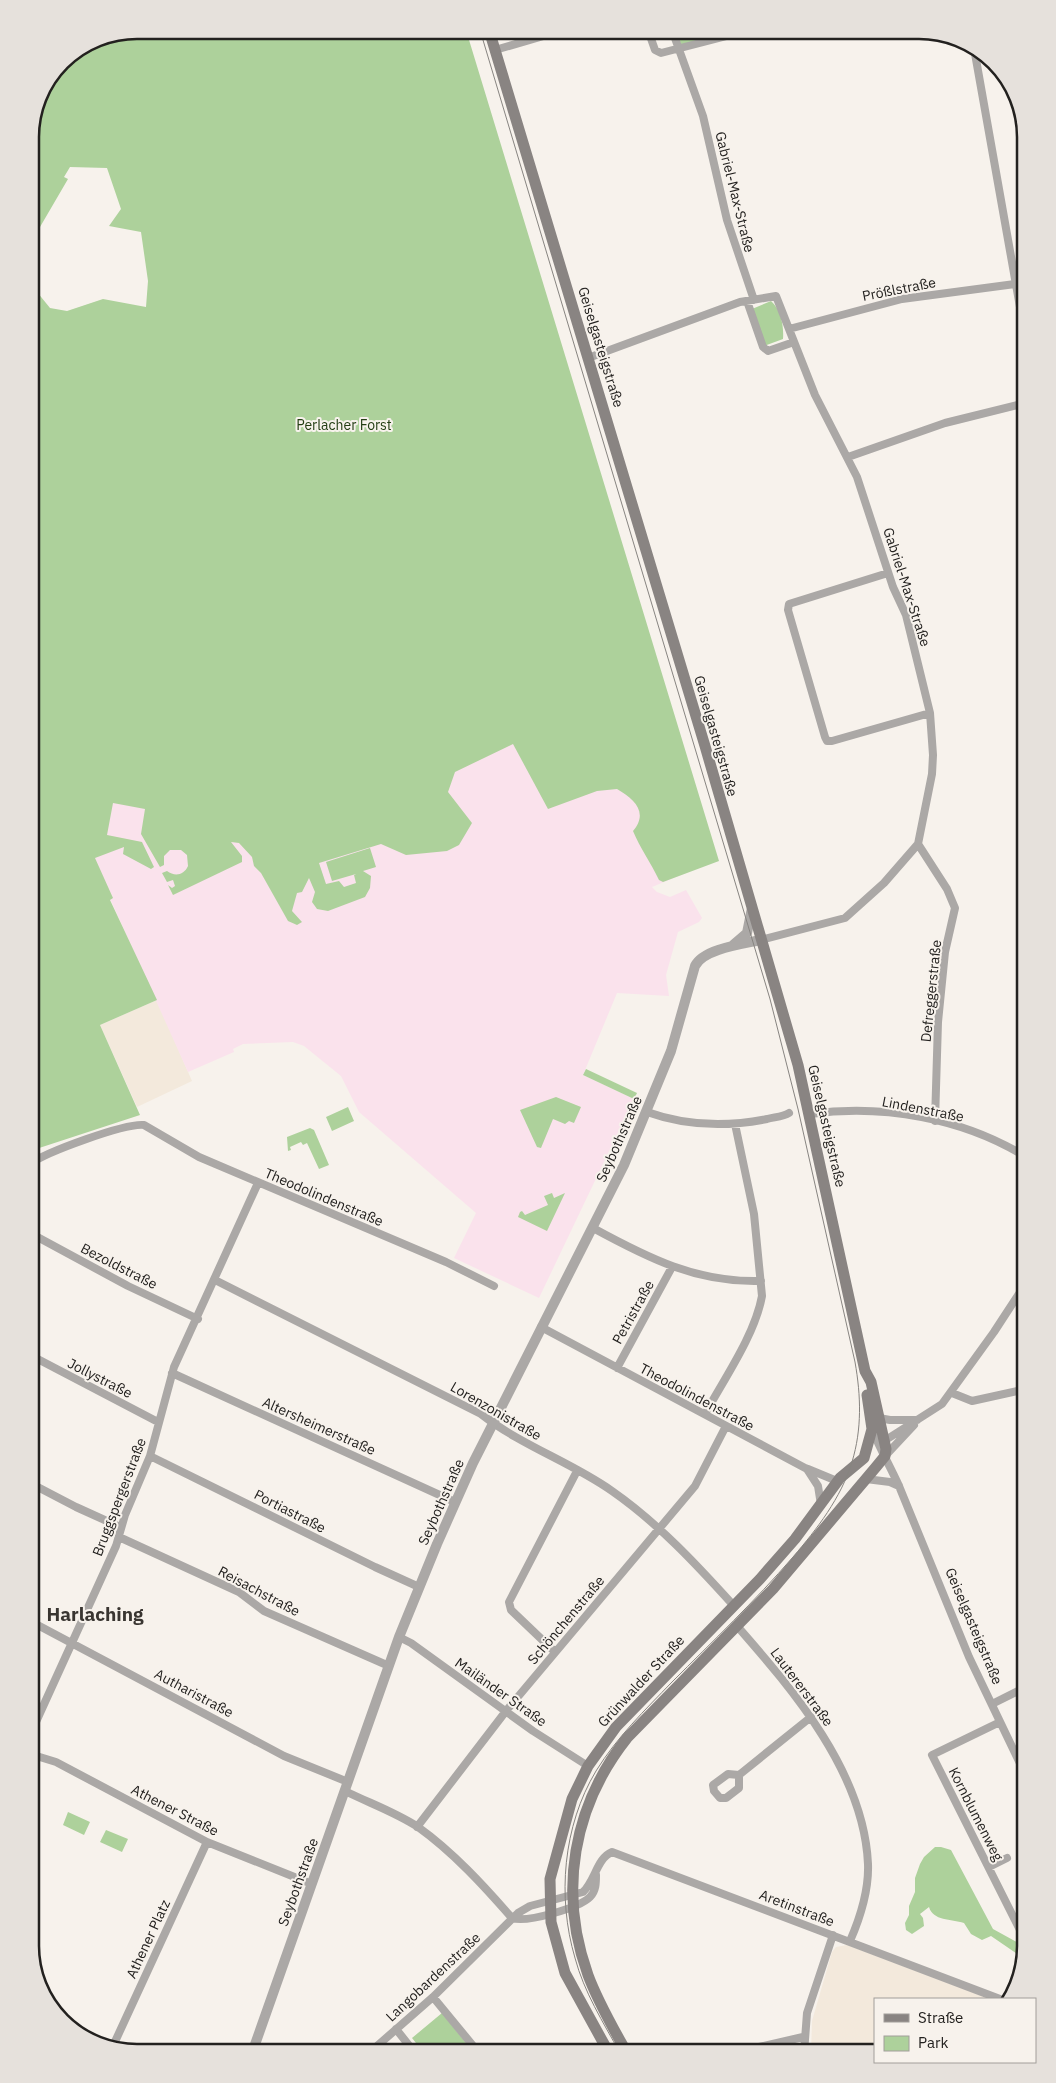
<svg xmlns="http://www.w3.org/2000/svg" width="1056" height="2083" font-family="'IBM Plex Sans',sans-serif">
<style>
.built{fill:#f3e9dc}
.medical{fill:#fae2ec}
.green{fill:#add19b}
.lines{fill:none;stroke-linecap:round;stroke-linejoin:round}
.minor{stroke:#aba8a6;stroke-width:8}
.tertiary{stroke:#aba8a6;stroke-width:10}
.secondary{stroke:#898482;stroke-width:11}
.tram{stroke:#878480;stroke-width:1}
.labels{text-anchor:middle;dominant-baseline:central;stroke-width:4;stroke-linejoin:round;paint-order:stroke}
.street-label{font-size:14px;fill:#23211f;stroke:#f7f2ec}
.park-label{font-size:14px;fill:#233e13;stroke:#f7f2ec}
.district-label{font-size:19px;font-weight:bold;fill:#393531;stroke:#f7f2ec}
.rim{fill:none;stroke:#23211f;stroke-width:2.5}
</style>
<rect width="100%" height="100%" fill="#f7f2ec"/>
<path class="built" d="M157,1000L192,1081L137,1107L100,1025Z
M847,1945L990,1999H875V2053H811L812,2021L832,1952L836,1947Z"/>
<path class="medical" d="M592,572L693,870L652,887L657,892L670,897L686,890L702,918L699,922L678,932L666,975L669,996L617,993L583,1075L634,1099L539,1298L454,1258L476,1213L359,1112L341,1076L304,1046L293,1042L243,1044L233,1049L234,1052L188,1072L63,794Z"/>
<path class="green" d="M137,30H466L719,861L663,882L659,880C651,863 640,848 633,831C649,812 634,799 617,789L597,791L548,809L513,744L455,772L448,792L472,823L459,845L447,851L406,855L381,844L319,863L326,884L339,881L344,887L356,883L354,875L356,874L332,881L326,862L370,848L376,867L363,871L371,876L370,888L365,897L328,911L317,909L312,902L315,892L309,878L302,892L297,893L292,911L302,922L297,925L288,921L261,873L254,866L252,857L239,843L231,842L242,856V862L173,895L168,885L172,888L175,886L173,880L167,882L162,873L167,871C175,877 184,875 188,866L187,855L181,850H170L164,856V865L160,867L141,834L145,809L113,803L107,835L142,842L154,867L151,869L123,854L124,847L95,858L113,898L110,900L157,1000L100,1025L140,1115L30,1151V286L33,287L50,308L67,311L103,299L146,307L148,281L141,232L109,226L121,209L107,168L70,167L64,177L68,179L40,227L30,226C30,155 17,74 96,38C107,33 124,33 137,30Z
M676,30H734L681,45Z
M771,301C781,310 784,326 783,339L764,346L752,309Z
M586,1069L637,1093L634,1099L583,1075Z
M556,1097L581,1107L574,1123L569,1121L565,1124L553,1119L541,1148L537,1147L520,1110Z
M348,1107L354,1121L332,1131L326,1117Z
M310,1128L314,1130L329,1165L319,1169L307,1143L303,1145L301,1142L290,1147L291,1150L288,1151L287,1137Z
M552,1193L554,1198L565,1193L547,1231L518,1217L520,1212L522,1211L525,1215L548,1205L544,1196Z
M68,1812L90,1822L84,1835L63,1825Z
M106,1830L128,1839L122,1852L100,1842Z
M935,1847H941L951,1850L993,1929L1024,1946L1023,1958L991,1936L982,1940L971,1934L964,1923C951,1919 933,1921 929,1907L920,1914L923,1918L924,1926L912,1934L906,1930L905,1923L909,1915V1906L915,1892V1878L920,1864L924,1857Z
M442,2013L474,2053H424L412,2038Z"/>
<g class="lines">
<path class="minor" d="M648,30L655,50L661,53L750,30
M672,30L703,116L727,220L754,300
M974,48L1026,341
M495,50L564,30
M747,301L763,347L768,351L794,342
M789,329L902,299L1015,284
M588,358L740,302L776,296L815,395L857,477L893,587L906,615L930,713L933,755L932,774L918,844L884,883L845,918L761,940
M848,457L945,423L1026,403
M888,573L789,604L788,610L825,737L827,741H832L930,713
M918,844L947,889L955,908L945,952L938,1022L935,1121
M647,1112C686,1126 727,1127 767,1119C774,1117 783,1117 789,1113
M810,1114C883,1104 963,1118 1026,1157
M30,1164C46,1152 125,1123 144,1125L199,1157L446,1262L494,1286
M593,1228C648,1258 697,1283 761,1281
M30,1233L128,1286L198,1319
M215,1280L481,1414C522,1446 571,1462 612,1491C658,1523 697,1565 734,1606
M541,1327L807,1469L818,1486L821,1505
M30,1355L158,1422
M617,1368L672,1267
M172,1373L455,1502
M1020,1390L1026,1414
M952,1393L972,1401L1026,1389
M705,1414C724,1379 755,1335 762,1296L754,1214L735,1124
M879,1418L890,1420H917
M872,1429C880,1449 890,1466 899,1486L969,1657L1026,1776
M881,1443L942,1404L994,1332L1026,1283
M886,1455L914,1425
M150,1456L375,1567L419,1587
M808,1469L837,1481
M866,1479L890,1482L899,1486
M30,1483L76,1507L120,1527
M119,1537L239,1592L264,1611L389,1666
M30,1621L284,1756L348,1782
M737,1626C794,1691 864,1773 868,1864C869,1891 860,1918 850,1941
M399,1637L411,1643L533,1731L588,1766
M555,1652L511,1610L509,1602L577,1471
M992,1704L1026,1687
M1000,1722L932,1755L1021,1932L1026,1929
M30,1735L116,1546L125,1515L150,1456L174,1367L258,1183
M30,1754L56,1762L207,1842L312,1884
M739,1775V1788L726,1798H720L714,1791L713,1785L728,1774L739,1775L811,1717
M345,1791C369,1803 395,1812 418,1827C453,1852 484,1886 512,1918
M30,1798L33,1788L30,1750
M417,1827L506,1711L695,1486L726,1426
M989,1867L1007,1858
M512,1918C527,1923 579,1908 590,1897C596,1891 596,1883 596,1875
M433,1997L479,2053
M396,2029L415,2053
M113,2046L207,1842
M369,2053L433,1997L518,1913L530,1906L583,1892C595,1881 597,1858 612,1852L1000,1999
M748,2053L759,2047L803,2037
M804,2053L807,2013L833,1935"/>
<path class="tertiary" d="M733,945L747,933L752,908
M252,2053L399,1637L437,1544L473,1463L624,1165L671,1051L695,966C703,949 743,944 761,940"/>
<path class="secondary" d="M489,30L705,746L798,1065L865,1371L871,1382L886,1449L885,1456L876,1467L773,1589L627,1738C573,1806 558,1892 588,1975C598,2002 613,2028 627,2053
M609,2053L565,1973L551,1922L550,1879L572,1799L588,1766L616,1727L760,1579L795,1539L840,1478L864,1458L872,1429L867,1395"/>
<path class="tram" d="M480,30L770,999L798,1109L855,1362C861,1396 862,1429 852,1462C841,1498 817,1529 793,1557C755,1601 713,1641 672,1682C645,1710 617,1737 596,1771C563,1826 557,1897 575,1958C584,1992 603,2022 620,2053"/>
</g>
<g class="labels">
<g class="street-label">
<text transform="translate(735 192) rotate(76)">Gabriel-Max-Straße</text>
<text transform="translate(899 289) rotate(-11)">Prößlstraße</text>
<text transform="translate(601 347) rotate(73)">Geiselgasteigstraße</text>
<text transform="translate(907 587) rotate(72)">Gabriel-Max-Straße</text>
<text transform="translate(716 736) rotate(74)">Geiselgasteigstraße</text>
<text transform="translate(931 991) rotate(-84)">Defreggerstraße</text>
<text transform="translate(923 1109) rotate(11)">Lindenstraße</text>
<text transform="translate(827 1126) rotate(77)">Geiselgasteigstraße</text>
<text transform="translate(619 1139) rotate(-66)">Seybothstraße</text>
<text transform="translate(324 1197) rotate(23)">Theodolindenstraße</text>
<text transform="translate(119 1266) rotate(27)">Bezoldstraße</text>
<text transform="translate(633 1312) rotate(-61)">Petristraße</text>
<text transform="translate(100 1378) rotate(27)">Jollystraße</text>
<text transform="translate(697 1397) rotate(28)">Theodolindenstraße</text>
<text transform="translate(496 1411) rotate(30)">Lorenzonistraße</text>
<text transform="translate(319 1426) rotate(24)">Altersheimerstraße</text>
<text transform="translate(119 1497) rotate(-69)">Bruggspergerstraße</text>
<text transform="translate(441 1502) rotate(-66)">Seybothstraße</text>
<text transform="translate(290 1511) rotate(27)">Portiastraße</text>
<text transform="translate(259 1591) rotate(28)">Reisachstraße</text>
<text transform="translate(566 1620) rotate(-50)">Schönchenstraße</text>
<text transform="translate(974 1626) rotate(67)">Geiselgasteigstraße</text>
<text transform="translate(641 1681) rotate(-47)">Grünwalder Straße</text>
<text transform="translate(802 1687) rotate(53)">Lautererstraße</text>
<text transform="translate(501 1692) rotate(35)">Mailänder Straße</text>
<text transform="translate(194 1693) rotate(28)">Autharistraße</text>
<text transform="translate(175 1810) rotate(27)">Athener Straße</text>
<text transform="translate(976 1814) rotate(63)">Kornblumenweg</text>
<text transform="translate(298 1882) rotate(-70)">Seybothstraße</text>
<text transform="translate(797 1908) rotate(21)">Aretinstraße</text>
<text transform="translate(148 1939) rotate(-65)">Athener Platz</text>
<text transform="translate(433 1977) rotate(-43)">Langobardenstraße</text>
</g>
<g class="park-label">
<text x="344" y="425">Perlacher Forst</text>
</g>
<g class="district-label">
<text x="95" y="1614">Harlaching</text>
</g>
</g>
<path d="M0 0H1056V2083H0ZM137 39H919A98 98 0 0 1 1017 137V1946A98 98 0 0 1 919 2044H137A98 98 0 0 1 39 1946V137A98 98 0 0 1 137 39Z" fill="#e6e1dc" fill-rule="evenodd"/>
<path class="rim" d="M137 39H919A98 98 0 0 1 1017 137V1946A98 98 0 0 1 919 2044H137A98 98 0 0 1 39 1946V137A98 98 0 0 1 137 39Z"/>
<rect x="874" y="1998" width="162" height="65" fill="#f7f2ec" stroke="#a29e9a"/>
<rect x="884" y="2014" width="25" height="8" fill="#898482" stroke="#a29e9a"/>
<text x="918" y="2023" font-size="15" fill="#23211f">Straße</text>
<rect x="884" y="2036" width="25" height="15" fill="#add19b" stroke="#a29e9a"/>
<text x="918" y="2048" font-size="15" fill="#23211f">Park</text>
</svg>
